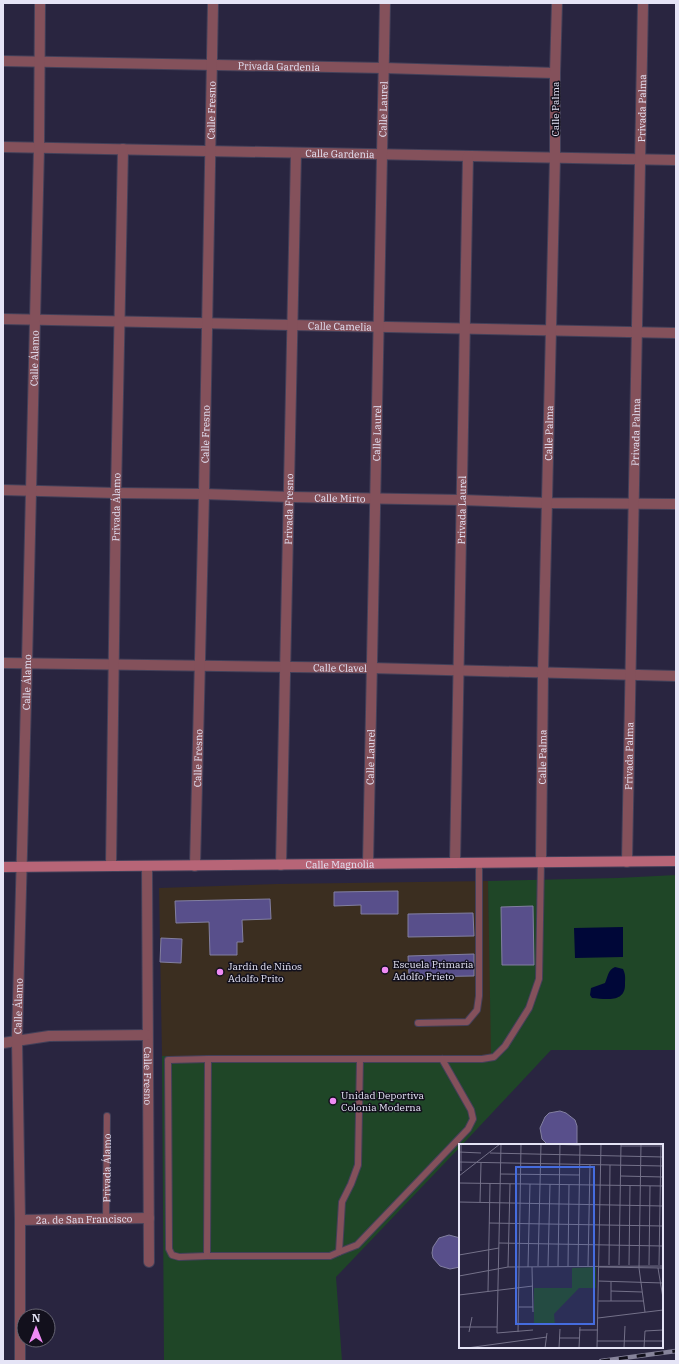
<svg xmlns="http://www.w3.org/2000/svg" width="679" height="1364" font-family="'IBM Plex Serif',serif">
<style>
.education{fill:#3b2e20}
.green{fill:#1f4627}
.water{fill:#000738}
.building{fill:#584f8b;stroke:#827fa0}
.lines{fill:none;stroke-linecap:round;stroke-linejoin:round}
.lane-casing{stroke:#434059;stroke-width:8}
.street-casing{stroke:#434059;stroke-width:12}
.secondary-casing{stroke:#434059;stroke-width:12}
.lane{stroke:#84515b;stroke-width:6}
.street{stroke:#84515b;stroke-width:10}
.secondary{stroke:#b76577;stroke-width:10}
.rail-casing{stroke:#86839a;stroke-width:4.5}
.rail{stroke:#12101c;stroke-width:3;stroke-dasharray:9;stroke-linecap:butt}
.poi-dot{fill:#f08bf5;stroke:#12101c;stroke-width:1.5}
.labels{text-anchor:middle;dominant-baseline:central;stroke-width:3;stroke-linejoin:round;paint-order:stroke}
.street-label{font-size:10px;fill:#e5e4f6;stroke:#12101c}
.poi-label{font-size:10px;fill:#e5e4f6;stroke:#12101c;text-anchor:start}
.inset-road{fill:none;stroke:#747189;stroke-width:1}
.view{fill:#456cde;fill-opacity:0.15;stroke:#456cde;stroke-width:2}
.inset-edge{fill:none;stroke:#e5e4f6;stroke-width:2}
</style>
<rect width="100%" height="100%" fill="#292540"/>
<path class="education" d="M488,881L492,1056H162L159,888L277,884Z"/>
<path class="green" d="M676,875V1050H551L462,1145H460V1147L336,1277L342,1361H164L162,1056H491L488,881L618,878Z"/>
<path class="water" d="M623,927V957L575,958L574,928Z
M615,967L623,969C626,975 625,979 625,985C625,1003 605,999 592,998L590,995L591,988L605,983C608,976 608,970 615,967Z"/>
<path class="building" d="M398,891V914H361V905L334,906V892Z
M270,899L271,919L242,920L243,942H237V955H210L209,922L176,923L175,901Z
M533,906L534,965H502L501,907Z
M473,913L474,936L408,937V914Z
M161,938L182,939L181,963L160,962Z
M474,954V976L409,977L408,956Z
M560,1111L566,1113L575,1120L577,1126V1145H548L542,1139L540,1128L545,1117L549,1113Z
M449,1235L460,1238V1267L450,1269L440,1266L433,1258L432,1253L433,1247L439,1238Z"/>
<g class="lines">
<defs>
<g id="lane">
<path d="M418,1023L467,1022L477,1010L479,996V863"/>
<path d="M208,1059L207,1256H330L339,1252L342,1202L351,1184L358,1165L360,1059"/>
<path id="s1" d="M106,1219L107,1116"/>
<path d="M339,1252L357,1245L468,1129L473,1119L471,1110L442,1059"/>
<path d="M207,1256L179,1257L172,1255L169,1249L168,1060L208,1059H482L494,1057L505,1046L529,1008L539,979L541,862"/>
</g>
<g id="street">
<path id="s2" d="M3,61L384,68L555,73"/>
<path id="s3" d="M3,147L676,160"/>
<path id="s4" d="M3,319L676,333"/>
<path id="s5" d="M3,490L116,493L204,494L290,497L462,500L547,503L676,504"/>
<path id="s6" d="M3,663L371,668L676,676"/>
<path id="s7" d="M541,862L543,672L555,157V73L557,3"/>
<path id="s8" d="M627,862C631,575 640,289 643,3"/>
<path id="s9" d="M455,863L468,156"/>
<path id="s10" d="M368,864L385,3"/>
<path id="s11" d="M281,865L296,153"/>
<path id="s12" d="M111,866L116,493L123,149"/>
<path id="s13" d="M147,866L149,1262"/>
<path id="s14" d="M195,866L204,494L213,3"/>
<path d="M3,1043L49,1036L147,1035"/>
<path id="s15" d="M20,1220L149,1218"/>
<path id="s16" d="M20,1361V1220L17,1040L27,663L39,148L40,3"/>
</g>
<g id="secondary">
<path id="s17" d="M3,867L676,861"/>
</g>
</defs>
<use href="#lane" class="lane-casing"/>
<use href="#street" class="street-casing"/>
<use href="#secondary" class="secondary-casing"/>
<use href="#lane" class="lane"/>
<use href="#street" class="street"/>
<use href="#secondary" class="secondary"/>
<defs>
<path id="rail" d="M601,1361L676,1351"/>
</defs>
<use href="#rail" class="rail-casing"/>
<use href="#rail" class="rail"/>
</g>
<g class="poi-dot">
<circle cx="385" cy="970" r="4"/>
<circle cx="220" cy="972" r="4"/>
<circle cx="333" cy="1101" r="4"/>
</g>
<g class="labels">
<g class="street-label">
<text stroke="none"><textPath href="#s2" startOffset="276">Privada Gardenia</textPath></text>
<text stroke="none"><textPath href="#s8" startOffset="754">Privada Palma</textPath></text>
<text transform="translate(555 109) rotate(-90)">Calle Palma</text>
<text stroke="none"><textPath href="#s14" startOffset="756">Calle Fresno</textPath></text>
<text stroke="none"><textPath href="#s10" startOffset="755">Calle Laurel</textPath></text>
<text stroke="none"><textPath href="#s3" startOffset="337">Calle Gardenia</textPath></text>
<text stroke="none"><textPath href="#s4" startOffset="337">Calle Camelia</textPath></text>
<text stroke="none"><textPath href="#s16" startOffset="1003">Calle Álamo</textPath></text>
<text stroke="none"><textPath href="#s8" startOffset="430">Privada Palma</textPath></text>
<text stroke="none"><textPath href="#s7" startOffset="429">Calle Palma</textPath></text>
<text stroke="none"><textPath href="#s14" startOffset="432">Calle Fresno</textPath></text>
<text stroke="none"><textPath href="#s10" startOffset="431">Calle Laurel</textPath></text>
<text stroke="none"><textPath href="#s5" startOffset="337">Calle Mirto</textPath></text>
<text stroke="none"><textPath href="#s12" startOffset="359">Privada Álamo</textPath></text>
<text stroke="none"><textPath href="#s11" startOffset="356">Privada Fresno</textPath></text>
<text stroke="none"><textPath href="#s9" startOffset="353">Privada Laurel</textPath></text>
<text stroke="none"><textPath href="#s6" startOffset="337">Calle Clavel</textPath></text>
<text stroke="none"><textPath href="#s16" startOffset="679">Calle Álamo</textPath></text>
<text stroke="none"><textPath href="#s8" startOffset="106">Privada Palma</textPath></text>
<text stroke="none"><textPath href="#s10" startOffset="107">Calle Laurel</textPath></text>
<text stroke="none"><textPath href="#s7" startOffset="105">Calle Palma</textPath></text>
<text stroke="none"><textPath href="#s14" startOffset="108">Calle Fresno</textPath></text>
<text stroke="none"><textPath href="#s17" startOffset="337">Calle Magnolia</textPath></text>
<text stroke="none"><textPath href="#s16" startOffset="355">Calle Álamo</textPath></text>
<text stroke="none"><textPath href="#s13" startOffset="210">Calle Fresno</textPath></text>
<text stroke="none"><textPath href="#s1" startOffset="51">Privada Álamo</textPath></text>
<text stroke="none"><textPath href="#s15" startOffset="64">2a. de San Francisco</textPath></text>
</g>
<g class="poi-label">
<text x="393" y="964">Escuela Primaria<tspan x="393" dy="12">Adolfo Prieto</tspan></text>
<text x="228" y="966">Jardín de Niños<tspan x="228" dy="12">Adolfo Prito</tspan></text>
<text x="341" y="1095">Unidad Deportiva<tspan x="341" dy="12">Colonia Moderna</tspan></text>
</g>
</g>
<g transform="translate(459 1144)">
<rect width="204" height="204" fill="#292540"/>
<path d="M137,123V144H120L95,170L96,181H75V144H113V124Z" fill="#1f4627"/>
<path class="inset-road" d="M42,0L38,189L74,186M84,0L121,1M182,0L180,124L186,168M162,2H204M0,8L22,9M31,9L204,13M0,18L204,22M2,27V0M41,30L121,31M0,32L41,0M162,32L204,33M0,39L204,42M0,58L204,62M21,58L22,19M30,79L204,82M40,99L204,102M0,111L40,104M150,121L151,21M160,121L162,0M170,121L171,42M190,121L191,42M200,121L202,0M79,122L82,0M89,122L91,40M99,122L101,0M109,122L110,41M119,122L121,0M129,122L131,21M49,123L51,40M69,123L71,40M73,123L74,168M139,123L204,124M199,124L204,154M0,132L49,123L204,122M139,137L204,139M29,147L31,39M152,147L183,148M0,151L74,142M139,157H185M152,157V138M59,163H74M139,174L204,166M0,183H38M120,186H139M10,188L13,173M59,188L62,0M101,194H120M138,197H204M8,204L88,193M86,204L88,189M100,204L101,185M120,204L121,183M138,204L142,0M165,204L166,182M185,204L186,187L204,186"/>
<path class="view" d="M57,23H135V180H57Z"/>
<rect width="204" height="204" class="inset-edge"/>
</g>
<rect width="679" height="1364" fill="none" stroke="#e5e4f6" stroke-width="8"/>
<g transform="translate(36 1328)"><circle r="19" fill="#12101c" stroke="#666573"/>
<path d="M0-3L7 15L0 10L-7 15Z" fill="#f08bf5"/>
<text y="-6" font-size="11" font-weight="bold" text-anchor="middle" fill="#e5e4f6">N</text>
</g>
</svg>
